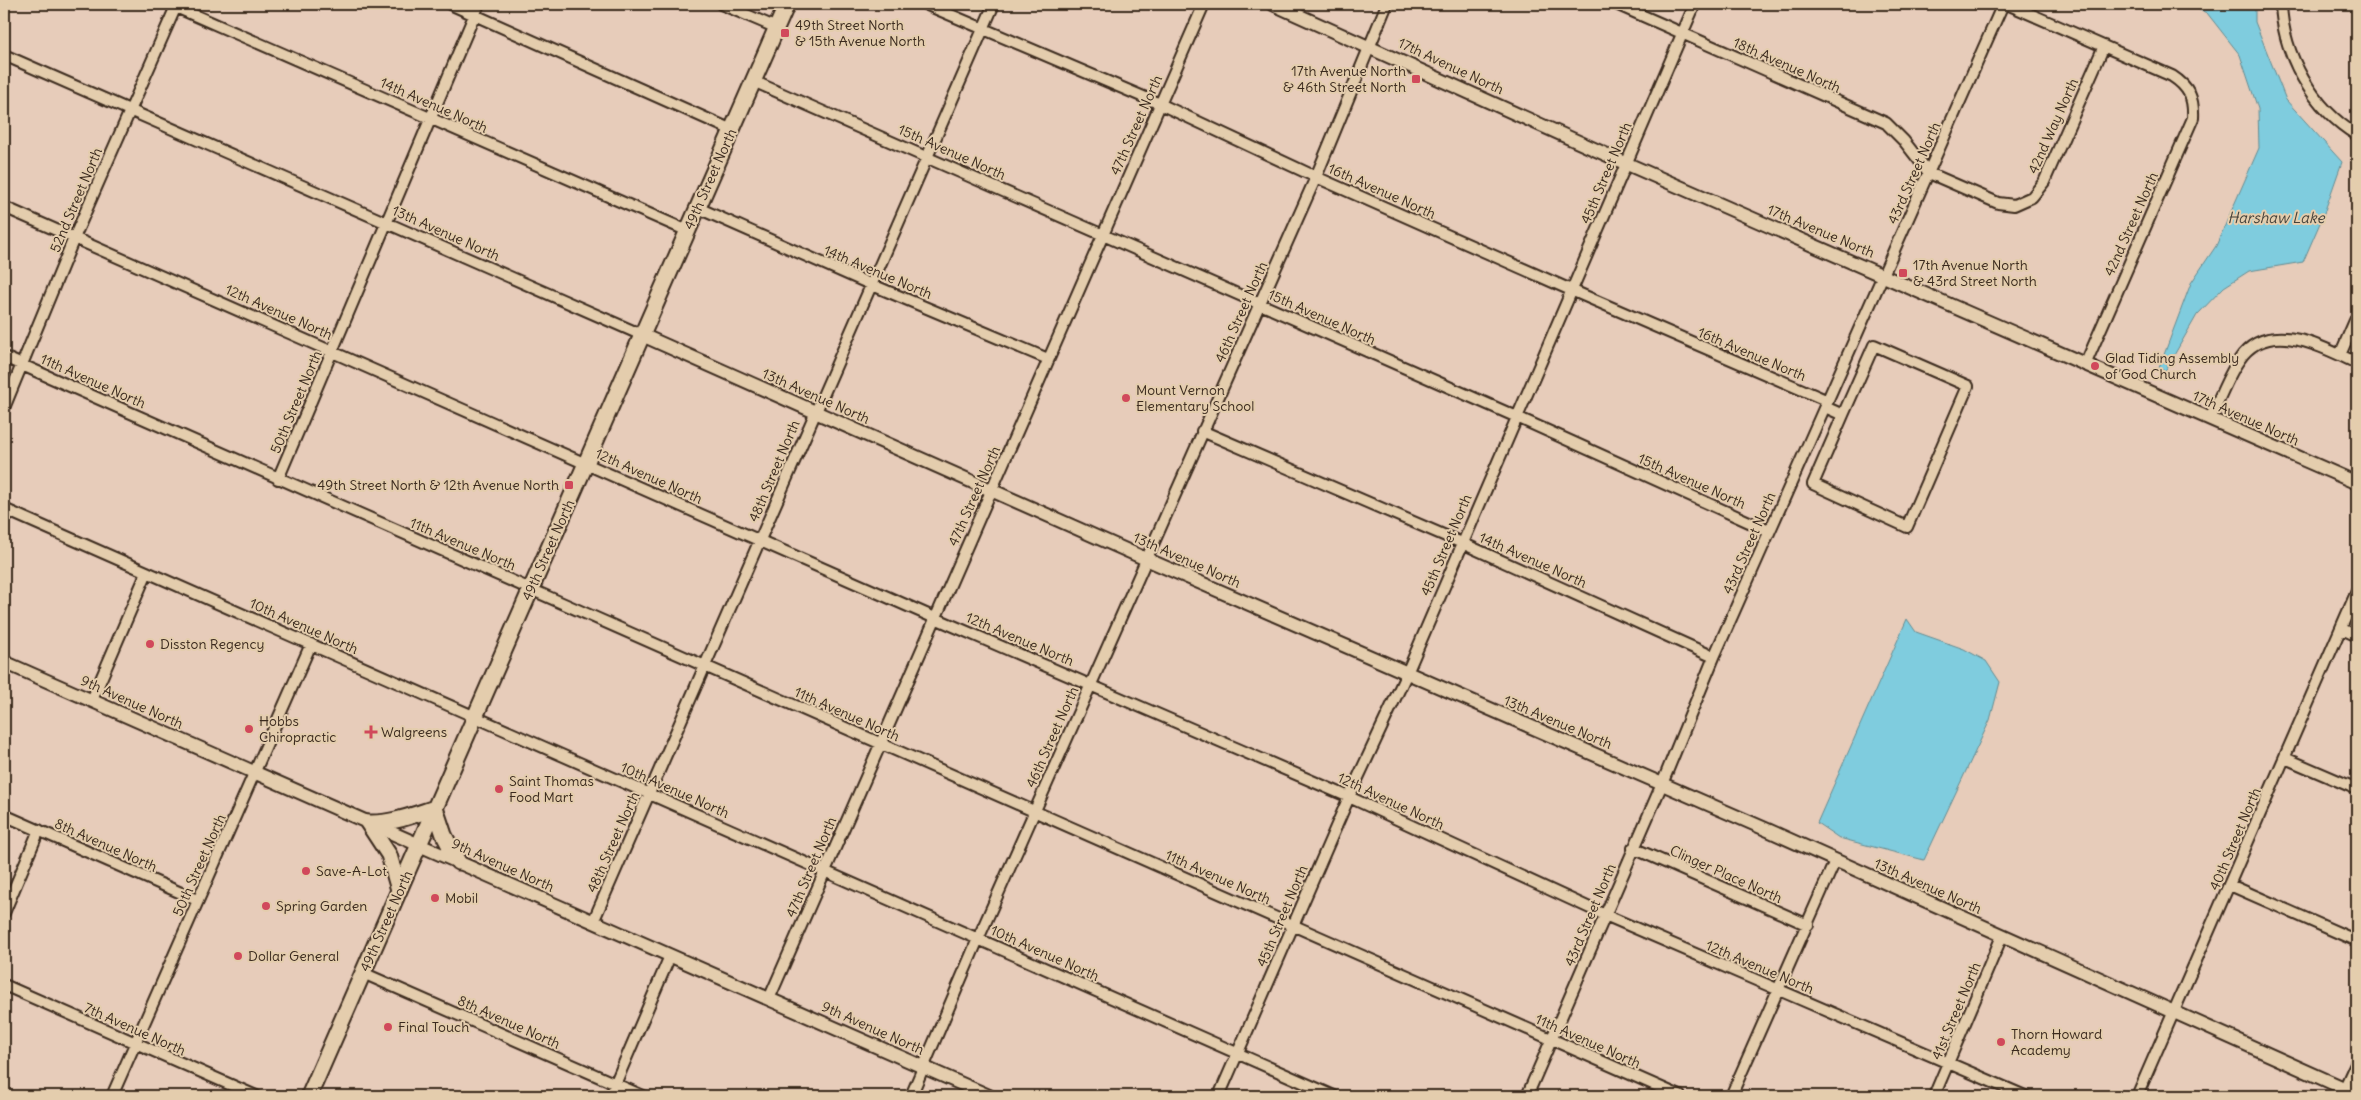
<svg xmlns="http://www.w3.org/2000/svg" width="2361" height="1100" font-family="Delius,sans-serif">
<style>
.water{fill:#7fccde;stroke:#648b91}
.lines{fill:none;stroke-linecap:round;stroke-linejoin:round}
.minor-casing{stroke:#3b2a1e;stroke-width:14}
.tertiary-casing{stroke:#3b2a1e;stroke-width:16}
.secondary-casing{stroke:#3b2a1e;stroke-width:19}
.minor{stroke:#e4cdad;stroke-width:10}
.tertiary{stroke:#e4cdad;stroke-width:12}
.secondary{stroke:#e4cdad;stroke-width:15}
.poi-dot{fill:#d1495b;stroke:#e4cdad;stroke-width:2}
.labels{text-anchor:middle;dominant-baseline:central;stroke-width:4;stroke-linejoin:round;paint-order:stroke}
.poi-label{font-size:14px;fill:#3b2a1e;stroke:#e4cdad;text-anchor:start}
.street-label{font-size:14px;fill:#3b2a1e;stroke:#e4cdad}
.water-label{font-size:15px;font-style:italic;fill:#45423b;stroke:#e4cdad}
</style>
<rect width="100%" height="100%" fill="#e7ccba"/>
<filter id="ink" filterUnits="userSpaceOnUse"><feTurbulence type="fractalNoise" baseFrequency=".02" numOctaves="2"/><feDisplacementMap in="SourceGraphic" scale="10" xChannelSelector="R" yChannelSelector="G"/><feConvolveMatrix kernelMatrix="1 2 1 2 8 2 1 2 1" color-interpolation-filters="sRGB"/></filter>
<g filter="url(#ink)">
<path class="water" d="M2185,4H2255V22L2286,100L2342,162L2323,216L2303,262L2249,271L2224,287L2197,315L2165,371L2159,368L2191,283L2216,246L2259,148L2258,109L2240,55L2207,13Z
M1907,619L1916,632L1964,649L1986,661L2000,682L1990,720L1924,860L1839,838L1817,823Z"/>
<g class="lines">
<defs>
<path id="minor" d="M169,4L688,231
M450,4L732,130
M721,4L777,28
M925,4L1160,104L1316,177L1571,290L1828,401
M1616,4L1886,123L1904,141L1929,173L1998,203L2014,205L2032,197L2044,182L2104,46
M2007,4L2172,76C2189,87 2194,98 2193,118L2085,365
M2281,4C2283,55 2313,109 2357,135
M4,55L642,335
M753,81L1517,417L1769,531
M4,207L935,618L1349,797L1605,915L2025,1096
M698,208L870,284L1048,359
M2340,355L2357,316
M4,357L1680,1096
M1825,407L1843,415L1874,345L1968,386L1907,527L1813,484L1843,415
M4,408L74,238L177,4
M2210,419C2219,400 2227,377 2239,360C2268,317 2322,347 2357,363
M1202,431L1462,543L1714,657
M278,479L479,4
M4,509L1334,1096
M2342,629L2357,636
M92,700L147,572
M2285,758L2357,789
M4,815L197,900
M1633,848L1808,925
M2230,885L2357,941
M4,913L39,830
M593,922C725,615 859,309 994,4
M363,973L643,1096
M4,985L256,1096
M769,999L1204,4
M112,1096L311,644
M610,1096L670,956
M911,1096L978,939L1316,177L1387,4
M1219,1096L1349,797L1407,673L1695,4
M1527,1096L1662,784L1714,657L2003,4
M1731,1096L1835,861
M1934,1096L2002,936
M2137,1096L2357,591
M2341,1096L2357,1061"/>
<path id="tertiary" d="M1273,4L1625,163L2357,483
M642,335L1146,559L1770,831L2357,1094
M4,662L989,1096"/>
<path id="secondary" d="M435,808L444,835L458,862
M368,823L389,855L399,890
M368,823C391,824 413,815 435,808
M309,1096L787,4"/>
</defs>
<use href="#minor" class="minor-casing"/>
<use href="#tertiary" class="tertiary-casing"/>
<use href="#secondary" class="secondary-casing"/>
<use href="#minor" class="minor"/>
<use href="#tertiary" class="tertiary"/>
<use href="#secondary" class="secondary"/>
</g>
</g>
<g class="poi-dot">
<rect x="780" y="28" width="10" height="10" rx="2.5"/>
<rect x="1411" y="74" width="10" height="10" rx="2.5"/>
<rect x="1898" y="268" width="10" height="10" rx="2.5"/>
<circle cx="2095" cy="366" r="5"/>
<circle cx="1126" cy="398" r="5"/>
<rect x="564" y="480" width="10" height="10" rx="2.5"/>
<circle cx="150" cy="644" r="5"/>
<circle cx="249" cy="729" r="5"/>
<path d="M368.5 724.5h5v5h5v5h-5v5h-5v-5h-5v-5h5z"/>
<circle cx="499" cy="789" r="5"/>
<circle cx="306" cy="871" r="5"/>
<circle cx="435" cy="898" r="5"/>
<circle cx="266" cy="906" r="5"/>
<circle cx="238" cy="956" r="5"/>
<circle cx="388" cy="1027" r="5"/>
<circle cx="2001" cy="1042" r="5"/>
</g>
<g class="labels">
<g class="poi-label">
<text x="795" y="25">49th Street North<tspan x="795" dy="16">&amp; 15th Avenue North</tspan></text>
<text x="1406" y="71" text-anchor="end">17th Avenue North<tspan x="1406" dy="16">&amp; 46th Street North</tspan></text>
<text x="1913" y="265">17th Avenue North<tspan x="1913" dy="16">&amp; 43rd Street North</tspan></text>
<text x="2105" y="358">Glad Tiding Assembly<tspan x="2105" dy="16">of God Church</tspan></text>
<text x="1136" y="390">Mount Vernon<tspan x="1136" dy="16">Elementary School</tspan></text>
<text x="559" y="485" text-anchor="end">49th Street North &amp; 12th Avenue North</text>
<text x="160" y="644">Disston Regency</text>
<text x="259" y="721">Hobbs<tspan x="259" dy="16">Chiropractic</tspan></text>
<text x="381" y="732">Walgreens</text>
<text x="509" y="781">Saint Thomas<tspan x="509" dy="16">Food Mart</tspan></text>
<text x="316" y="871">Save-A-Lot</text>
<text x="445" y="898">Mobil</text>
<text x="276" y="906">Spring Garden</text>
<text x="248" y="956">Dollar General</text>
<text x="398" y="1027">Final Touch</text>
<text x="2011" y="1034">Thorn Howard<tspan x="2011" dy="16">Academy</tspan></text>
</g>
<g class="street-label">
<text transform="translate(1787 65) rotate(24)">18th Avenue North</text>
<text transform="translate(1451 66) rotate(25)">17th Avenue North</text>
<text transform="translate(434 105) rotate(24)">14th Avenue North</text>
<text transform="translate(1136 125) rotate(-66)">47th Street North</text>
<text transform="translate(2053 126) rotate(-66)">42nd Way North</text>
<text transform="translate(952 152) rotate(24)">15th Avenue North</text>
<text transform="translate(1606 173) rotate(-67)">45th Street North</text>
<text transform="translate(1914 173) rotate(-66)">43rd Street North</text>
<text transform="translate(710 179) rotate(-66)">49th Street North</text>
<text transform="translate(1382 191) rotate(24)">16th Avenue North</text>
<text transform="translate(76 200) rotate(-67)">52nd Street North</text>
<text transform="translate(2131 224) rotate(-66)">42nd Street North</text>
<text transform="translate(1821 231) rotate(23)">17th Avenue North</text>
<text transform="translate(446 233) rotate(24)">13th Avenue North</text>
<text transform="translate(878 272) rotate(23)">14th Avenue North</text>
<text transform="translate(279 312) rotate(24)">12th Avenue North</text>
<text transform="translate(1241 312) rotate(-66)">46th Street North</text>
<text transform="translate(1322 317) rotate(24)">15th Avenue North</text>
<text transform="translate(1752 354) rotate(23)">16th Avenue North</text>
<text transform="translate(93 381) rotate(24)">11th Avenue North</text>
<text transform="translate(816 396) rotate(24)">13th Avenue North</text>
<text transform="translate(296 402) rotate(-67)">50th Street North</text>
<text transform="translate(2246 418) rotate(24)">17th Avenue North</text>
<text transform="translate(774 471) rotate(-67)">48th Street North</text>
<text transform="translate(649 476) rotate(24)">12th Avenue North</text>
<text transform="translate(1692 481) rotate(24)">15th Avenue North</text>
<text transform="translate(974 496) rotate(-66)">47th Street North</text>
<text transform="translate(1749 543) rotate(-66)">43rd Street North</text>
<text transform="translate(463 544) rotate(23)">11th Avenue North</text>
<text transform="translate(1446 545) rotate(-67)">45th Street North</text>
<text transform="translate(548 550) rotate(-66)">49th Street North</text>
<text transform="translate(1187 560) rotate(24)">13th Avenue North</text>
<text transform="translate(1533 560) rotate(24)">14th Avenue North</text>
<text transform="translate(304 626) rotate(24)">10th Avenue North</text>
<text transform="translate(1020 639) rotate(23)">12th Avenue North</text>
<text transform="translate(132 702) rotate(24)">9th Avenue North</text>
<text transform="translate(847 714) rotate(24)">11th Avenue North</text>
<text transform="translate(1558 722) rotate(23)">13th Avenue North</text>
<text transform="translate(1052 737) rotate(-66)">46th Street North</text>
<text transform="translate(675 790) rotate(24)">10th Avenue North</text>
<text transform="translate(1391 801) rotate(25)">12th Avenue North</text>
<text transform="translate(2235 839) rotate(-67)">40th Street North</text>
<text transform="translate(613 842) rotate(-66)">48th Street North</text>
<text transform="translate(106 845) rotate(24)">8th Avenue North</text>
<text transform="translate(199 865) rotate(-66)">50th Street North</text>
<text transform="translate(503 865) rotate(24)">9th Avenue North</text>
<text transform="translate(811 867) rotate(-67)">47th Street North</text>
<text transform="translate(1726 874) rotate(24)">Clinger Place North</text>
<text transform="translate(1218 877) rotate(24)">11th Avenue North</text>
<text transform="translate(1928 886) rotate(24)">13th Avenue North</text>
<text transform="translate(1590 915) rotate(-67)">43rd Street North</text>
<text transform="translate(1282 916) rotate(-67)">45th Street North</text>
<text transform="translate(386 921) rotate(-66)">49th Street North</text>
<text transform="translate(1045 953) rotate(24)">10th Avenue North</text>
<text transform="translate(1760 967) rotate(23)">12th Avenue North</text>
<text transform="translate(1956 1011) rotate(-67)">41st Street North</text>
<text transform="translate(509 1022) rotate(24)">8th Avenue North</text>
<text transform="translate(873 1028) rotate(24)">9th Avenue North</text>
<text transform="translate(135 1029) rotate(24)">7th Avenue North</text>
<text transform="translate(1588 1041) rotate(24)">11th Avenue North</text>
</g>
<g class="water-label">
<text x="2276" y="217">Harshaw Lake</text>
</g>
</g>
<rect width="2361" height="1100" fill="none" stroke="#e4cdad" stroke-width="20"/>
<rect x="10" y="10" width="2341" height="1080" fill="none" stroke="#3b2a1e" stroke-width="2" filter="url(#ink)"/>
</svg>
